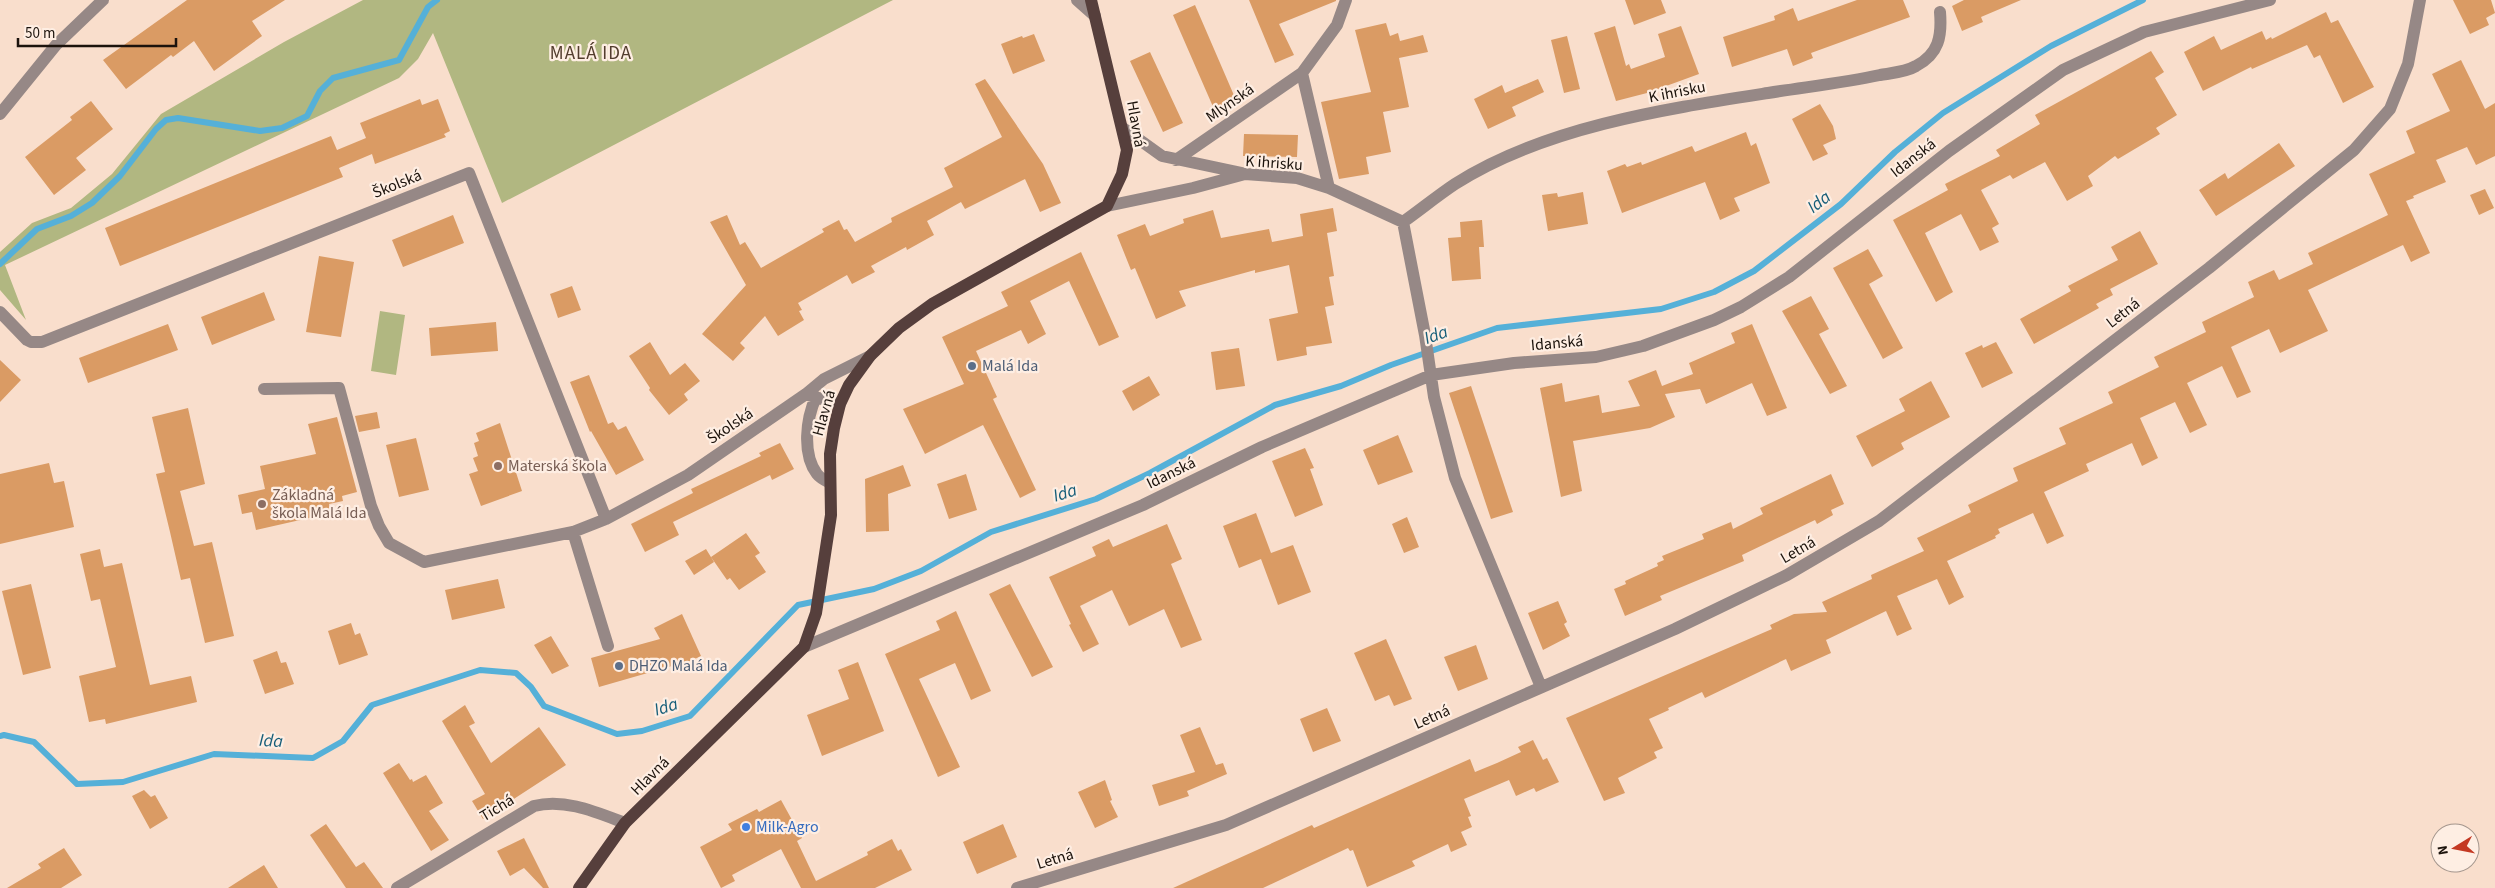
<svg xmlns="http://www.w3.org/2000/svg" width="2495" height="888" font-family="'Source Sans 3',sans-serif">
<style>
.green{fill:#b1b781}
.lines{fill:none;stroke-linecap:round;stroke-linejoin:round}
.stream{stroke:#55b0d8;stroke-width:6}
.building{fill:#da9b64}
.minor{stroke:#968886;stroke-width:12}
.major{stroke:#563f3c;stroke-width:12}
.service-dot{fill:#5c6f8a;stroke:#feeee3;stroke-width:2}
.education-dot{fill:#8d6e63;stroke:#feeee3;stroke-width:2}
.shop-dot{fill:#3f7fe0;stroke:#feeee3;stroke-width:2}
.labels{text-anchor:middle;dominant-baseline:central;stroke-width:4.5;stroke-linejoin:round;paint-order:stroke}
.street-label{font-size:16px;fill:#1c130c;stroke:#feeee3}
.service-label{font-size:16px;fill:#4e5e75;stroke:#feeee3;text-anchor:start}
.education-label{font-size:16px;fill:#785e54;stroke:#feeee3;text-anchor:start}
.shop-label{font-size:16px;fill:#366cbe;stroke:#feeee3;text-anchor:start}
.water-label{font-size:18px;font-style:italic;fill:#155d78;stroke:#feeee3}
.quarter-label{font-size:19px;letter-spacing:1px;fill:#533d2e;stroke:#feeee3}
</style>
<rect width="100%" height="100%" fill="#f9decc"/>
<path class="green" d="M363,0H893L502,203L433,33L418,59L399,78L5,265L26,320L0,290V252L32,223L71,208L112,174L161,114L284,42Z
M380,311L405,315L396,375L371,371Z"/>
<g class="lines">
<path class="stream" d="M0,264L37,229L71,216L92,203L120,176L156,129L166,120L178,118L260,131L282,128L307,116L320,91L333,78L399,60L428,7L437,0
M0,736L4,735L34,742L77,784L123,782L214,754L313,758L343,741L372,705L480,670L516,673L531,687L544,706L617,734L642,731L690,716L798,605L874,589L921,571L991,532L1096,499L1150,473L1275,405L1341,386L1391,365L1497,328L1661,309L1714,292L1754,271L1841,204L1895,152L1943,113L2051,46L2143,0"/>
</g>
<path class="building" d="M187,0H285L252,21L262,36L214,71L194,41L173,57L171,55L126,89L103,60Z
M1249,0H1336V1L1279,24L1294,55L1275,63Z
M1625,0H1661L1666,13L1634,25Z
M1857,0H1903L1910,17L1811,53L1813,58L1793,66L1787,49L1732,67L1723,37L1775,20L1774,16L1793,8L1798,21Z
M1964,0H2021L1981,17L1983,22L1962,31L1952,6Z
M2453,0H2491L2495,13L2486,18L2489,25L2470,34Z
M1195,5L1236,100L1214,109L1173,15Z
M2326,12L2331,23L2338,20L2374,87L2343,103L2320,55L2314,58L2307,45L2252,69L2251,67L2203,91L2184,52L2214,36L2221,50L2262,31L2266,40L2271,37L2272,39Z
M1386,23L1390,36L1398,33L1400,41L1423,35L1428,52L1399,58L1409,107L1383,112L1391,152L1366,157L1369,174L1339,179L1321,102L1371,92L1355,30Z
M1615,26L1626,66L1629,64L1631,69L1665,57L1658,34L1681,26L1699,74L1647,93L1616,101L1594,33Z
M1034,34L1045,61L1013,74L1001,44L1022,36L1023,38Z
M1567,36L1580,89L1564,93L1551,40Z
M2151,51L2164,72L2155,78L2177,115L2156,128L2160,134L2118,159L2115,156L2088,176L2093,186L2067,201L2045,162L2013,179L2010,175L1981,190L1999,224L1992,228L1999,242L1980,251L1961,214L1925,233L1953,292L1936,302L1893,220L1948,190L1945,184L2000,156L1996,150L2040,124L2035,115Z
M1150,52L1183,123L1163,132L1130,61Z
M2461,60L2485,109L2495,103V156L2476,165L2467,147L2436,160L2446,182L2413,196L2414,198L2406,201L2430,253L2411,262L2403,245L2308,290L2328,331L2280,353L2269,329L2231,347L2251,392L2237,398L2222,366L2187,383L2207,425L2190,433L2175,402L2140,418L2158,458L2142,466L2132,443L2086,464L2089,471L2044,492L2064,536L2047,544L2033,513L1998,529L2000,533L1995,536L1996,538L1947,561L1964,597L1949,605L1937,579L1897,596L1912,629L1897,636L1886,611L1826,640L1831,653L1791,671L1786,659L1705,698L1702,692L1668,708L1669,710L1649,719L1663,748L1654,752L1657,758L1618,778L1625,793L1604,801L1566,718L1772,629L1770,625L1794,614L1827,612L1822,602L1872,579L1871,575L1924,551L1917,538L1971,512L1968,505L2018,481L2013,468L2066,444L2059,428L2113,403L2108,392L2159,367L2154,357L2206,332L2202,322L2254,297L2248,282L2274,270L2279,280L2313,264L2308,253L2388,215L2369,174L2415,153L2406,131L2450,111L2432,74Z
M985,79L1043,164L1061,203L1040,212L1025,179L965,209L961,202L927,221L934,235L907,250L906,247L871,266L875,272L852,284L847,275L798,303L802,310L799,311L804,320L778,336L765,316L740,343L745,348L733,361L702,334L746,285L710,222L727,215L740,245L745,242L761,268L824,232L822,229L839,220L844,230L847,229L855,242L892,222L891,218L953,187L944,168L1002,137L975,84Z
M1538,79L1544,92L1512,107L1516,116L1488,129L1474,99L1502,85L1505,93Z
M420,99L422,105L438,99L450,131L444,134L446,137L375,164L372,154L339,168L343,177L120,266L105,228L331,136L337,150L366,138L360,123Z
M91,101L113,129L76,158L86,170L54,195L25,157L72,120L70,117Z
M1820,104L1833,126L1836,139L1823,145L1828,154L1813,161L1792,119Z
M1746,132L1751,146L1756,143L1770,183L1734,198L1740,211L1720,220L1705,182L1622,213L1607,171L1625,164L1627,167L1641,162L1642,165L1692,146L1695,152Z
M1244,134L1298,135L1297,157L1243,156Z
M2279,143L2295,166L2216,216L2199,190L2225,173L2228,179Z
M2485,189L2494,208L2479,215L2470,195Z
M1583,192L1588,224L1548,231L1542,195L1557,193L1558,197Z
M1333,208L1337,231L1327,233L1334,276L1329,277L1334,305L1325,307L1332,343L1306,347L1307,355L1277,361L1269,319L1298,313L1289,265L1255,273V270L1179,291L1186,306L1156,319L1135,268L1131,270L1117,235L1145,224L1150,236L1184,223L1183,219L1213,210L1221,238L1269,229L1272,242L1303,236L1300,214Z
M453,215L464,243L403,267L392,240Z
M1482,220L1484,247H1479L1481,279L1452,281L1448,238L1461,237L1460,222Z
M2140,231L2158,264L2110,289L2113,295L2096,304L2099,308L2034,344L2020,319L2071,291L2068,286L2118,260L2111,247Z
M1868,249L1883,276L1869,284L1903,348L1883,359L1833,268Z
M1081,252L1119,337L1099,346L1069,281L1030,301L1046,334L1028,344L1021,330L976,351L997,397L993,399L1036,490L1020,498L983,425L925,454L903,409L964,384L942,337L1008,306L1001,292Z
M319,256L354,262L341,337L306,332Z
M572,286L581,310L558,318L550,294Z
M264,292L275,320L212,345L201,317Z
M1811,296L1829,329L1819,334L1847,386L1830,394L1782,311Z
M496,322L498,351L431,356L429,328Z
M168,324L178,350L88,383L79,358Z
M1752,324L1787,408L1767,416L1752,383L1706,404L1700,389L1665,394L1675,417L1650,428L1573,441L1582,491L1561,497L1540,388L1562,383L1565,402L1599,395L1602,413L1640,406L1628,381L1656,370L1662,386L1693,374L1689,363L1735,343L1731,333Z
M650,342L670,375L685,363L700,381L684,394L688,400L669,415L649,390L650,388L629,356Z
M1996,342L2013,373L1982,388L1965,353L1982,345L1983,348Z
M1239,348L1245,386L1216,390L1211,352Z
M0,360L21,380L0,402Z
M589,375L608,424L613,422L618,430L626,426L644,460L616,475L591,431L590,432L570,382Z
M1149,376L1160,395L1133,411L1122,391Z
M1931,381L1950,417L1901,443L1904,449L1872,467L1856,436L1905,411L1899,399Z
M1471,386L1513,512L1491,519L1449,393Z
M188,408L205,484L180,491L194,546L212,542L234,636L205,643L190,578L181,580L170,532L156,474L165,472L152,417Z
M377,412L380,428L359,432L355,416Z
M337,417L357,492L342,496L343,501L329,504L331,513L256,530L252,512L242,514L238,495L265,489L260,466L316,454L308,424Z
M500,423L522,491L481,506L469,474L478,471L473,458L478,456L474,443L479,441L476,433Z
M1398,435L1413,472L1378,485L1363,450Z
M416,438L429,490L399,497L386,445Z
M780,443L794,469L772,480L770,475L673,522L679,535L645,552L631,524L693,493L691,489L761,456L759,453Z
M1305,448L1314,468L1310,469L1323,505L1295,517L1272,461Z
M49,463L54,483L64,481L74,527L0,544V474Z
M903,465L911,486L888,494L889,531L866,532L865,479Z
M966,474L977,510L949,519L937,484Z
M1831,474L1844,504L1831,510L1833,515L1817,524L1815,520L1742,555L1744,561L1660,596L1662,600L1625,616L1614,589L1626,584L1625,581L1658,566L1657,563L1664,560L1662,556L1704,539L1702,534L1731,522L1733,529L1763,514L1760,508Z
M1256,513L1271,553L1293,545L1311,592L1278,605L1261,559L1239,568L1223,526Z
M1407,517L1419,547L1404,553L1392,524Z
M1167,524L1182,559L1171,564L1202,640L1181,648L1164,609L1129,626L1112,590L1080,606L1099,644L1083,652L1069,625L1071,624L1049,577L1096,556L1092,547L1109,539L1113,547Z
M746,533L760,553L755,556L766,572L739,590L730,578L727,580L711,557Z
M100,549L104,567L122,563L150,685L191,676L197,702L106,724L105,719L89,722L79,676L116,667L100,599L91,601L80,554Z
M706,549L714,562L694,575L685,561Z
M498,579L505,608L452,620L445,590Z
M31,584L51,668L23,675L2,591Z
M1010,584L1053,667L1032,677L989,594Z
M1558,601L1567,622L1564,624L1570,636L1543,650L1528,613Z
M956,611L991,691L971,700L955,663L919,679L960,767L938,777L885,654L940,630L936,621Z
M682,614L701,656L674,669L672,666L599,687L591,658L660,639L654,628Z
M351,623L355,635L360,633L368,655L339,665L328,631Z
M551,636L569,666L552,674L534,645Z
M1386,639L1412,699L1394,706L1389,695L1375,701L1354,653Z
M1476,645L1488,679L1458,691L1444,657Z
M277,651L281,663L286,662L294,684L265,694L253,660Z
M858,662L884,731L822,756L807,715L849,699L838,670Z
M465,705L475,723L469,726L491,763L539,727L566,765L483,819L472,801L485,794L442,721Z
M1327,708L1341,741L1313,752L1300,719Z
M1200,727L1216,765L1223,763L1227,774L1187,791L1189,796L1159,806L1152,785L1195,772L1180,735Z
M1533,740L1543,760L1547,758L1559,782L1536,792L1534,788L1516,796L1509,780L1464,799L1471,816L1468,817L1472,827L1461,832L1467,845L1451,852L1448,844L1412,861L1415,866L1367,887L1353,850L1350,851L1348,848L1263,888H1173L1312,825L1314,828L1470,759L1475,772L1497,763L1521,752L1518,747Z
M399,763L410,780L412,779L413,782L426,775L443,803L429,811L449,840L431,851L383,773Z
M1105,780L1112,800L1110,801L1118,817L1095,828L1078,792Z
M144,790L151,797L155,795L168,818L150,829L132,796Z
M781,800L802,838L797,841L816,881L868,855L867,852L892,839L898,851L901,849L912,870L875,888H801L781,849L732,875L735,881L721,888L700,847L732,830L728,824L757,809L759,812Z
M326,824L356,867L364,862L383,888H346L310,835Z
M1003,824L1017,857L977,874L963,842Z
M524,838L549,888H543L524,868L510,876L497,851Z
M64,848L82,875L61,888H7L41,868L38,864Z
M264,865L278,888H228Z"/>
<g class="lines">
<path class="minor" d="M1077,0L1095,16
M0,114L56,45L103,0
M1123,128L1162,156L1242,173
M1176,160L1302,73
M1329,188L1302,73L1337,25L1346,0
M1107,206L1193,188L1245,174L1297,178L1329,188L1403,222L1425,335L1434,397L1455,478L1541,687
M1403,222C1420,210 1437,196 1455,184C1544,127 1665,109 1768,93C1805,87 1843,83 1880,75C1892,73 1906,72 1916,66C1939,54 1942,36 1940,12
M0,312L27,340L31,342H42L469,173L606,519
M264,389L339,388L371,506L379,526L389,543L424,562L573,532L606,519L688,475L806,394L824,379L870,356
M808,395L840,404
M816,397C806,419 802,454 817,474C820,478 826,481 830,483
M573,532L608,646
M804,647L1143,505L1262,447L1431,375L1514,363L1596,357L1643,346L1714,320L1741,307L1789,277L1949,151L2063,70L2144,32L2270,0
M397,888L534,806C564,798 596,812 625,823
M1017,888L1226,825L1675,629L1787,575L1879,521L2209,268L2354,150L2390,109L2408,64L2420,0"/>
<path class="major" d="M579,888L625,823L804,647L816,613L831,515L830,454L834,428L840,404L849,385L870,356L899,328L932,304L1107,206L1122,174L1127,150L1091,0"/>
</g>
<g class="service-dot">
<circle cx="972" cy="366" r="5"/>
<circle cx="619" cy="666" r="5"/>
</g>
<g class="education-dot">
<circle cx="498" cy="466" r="5"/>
<circle cx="262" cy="504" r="5"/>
</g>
<circle class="shop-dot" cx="746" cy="827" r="5"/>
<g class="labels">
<g class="street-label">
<text transform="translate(1677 92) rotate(-11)">K ihrisku</text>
<text transform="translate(1230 103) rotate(-35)">Mlynská</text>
<text transform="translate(1136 124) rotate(80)">Hlavná</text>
<text transform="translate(1913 158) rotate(-38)">Idanská</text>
<text transform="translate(1274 163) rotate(4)">K ihrisku</text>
<text transform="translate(397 184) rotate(-22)">Školská</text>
<text transform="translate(2123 313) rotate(-38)">Letná</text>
<text transform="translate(1557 343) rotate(-5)">Idanská</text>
<text transform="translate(824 413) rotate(-74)">Hlavná</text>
<text transform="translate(730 426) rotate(-34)">Školská</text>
<text transform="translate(1171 473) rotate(-26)">Idanská</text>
<text transform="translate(1798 550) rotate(-30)">Letná</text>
<text transform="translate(1432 717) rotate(-24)">Letná</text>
<text transform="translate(650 776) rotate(-45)">Hlavná</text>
<text transform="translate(497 808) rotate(-31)">Tichá</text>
<text transform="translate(1055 859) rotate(-17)">Letná</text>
</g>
<g class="service-label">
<text x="982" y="366">Malá Ida</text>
<text x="629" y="666">DHZO Malá Ida</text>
</g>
<g class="education-label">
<text x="508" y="466">Materská škola</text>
<text x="272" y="495">Základná<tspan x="272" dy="18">škola Malá Ida</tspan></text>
</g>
<g class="shop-label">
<text x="756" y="827">Milk-Agro</text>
</g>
<g class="water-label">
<text transform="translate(1819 202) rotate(-38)">Ida</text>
<text transform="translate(1436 335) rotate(-20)">Ida</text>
<text transform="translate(1065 493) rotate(-17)">Ida</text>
<text transform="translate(666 707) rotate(-17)">Ida</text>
<text transform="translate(271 741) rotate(3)">Ida</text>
</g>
<g class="quarter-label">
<text x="591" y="53">MALÁ IDA</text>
</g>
</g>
<g transform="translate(2455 848) rotate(260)"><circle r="24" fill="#feeee3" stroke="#a4968d"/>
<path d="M0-4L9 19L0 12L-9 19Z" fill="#c43822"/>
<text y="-8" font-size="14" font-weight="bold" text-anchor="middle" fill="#1c130c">N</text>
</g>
<path d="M18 38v8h158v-8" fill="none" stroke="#1c130c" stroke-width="2.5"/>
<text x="25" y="38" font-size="15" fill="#1c130c" stroke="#feeee3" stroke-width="4" paint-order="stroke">50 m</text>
</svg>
